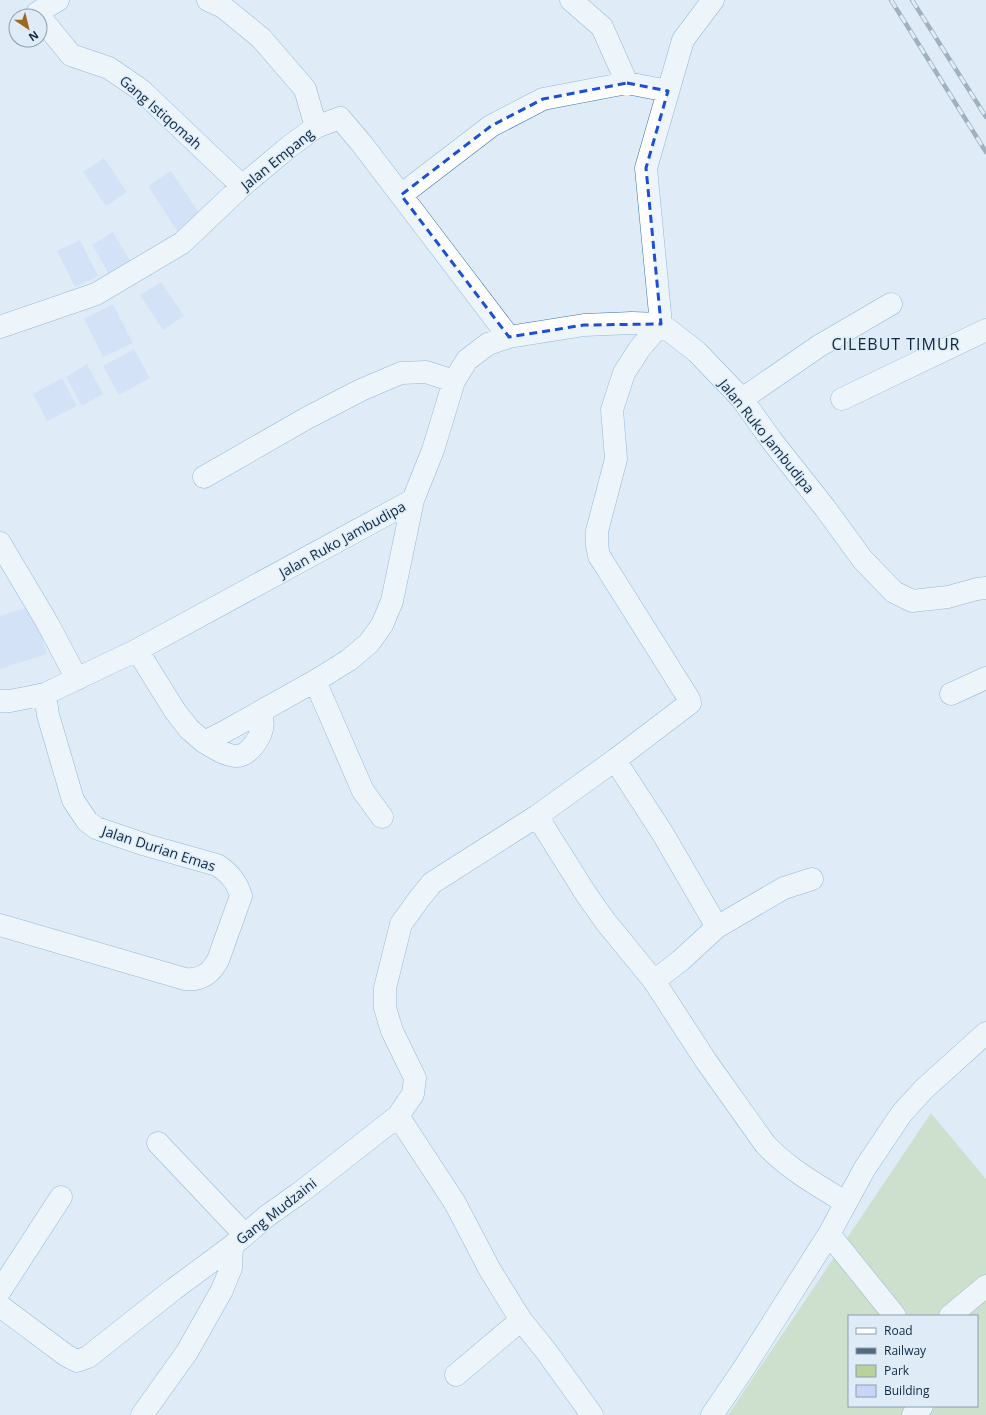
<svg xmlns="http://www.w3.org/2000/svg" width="986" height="1415" font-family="'Open Sans',sans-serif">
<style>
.green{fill:#b9d19b;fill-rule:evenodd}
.building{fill:#c7d5f7}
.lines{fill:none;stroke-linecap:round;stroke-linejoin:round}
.minor-casing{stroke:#3576ae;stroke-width:23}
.minor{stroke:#fff;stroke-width:22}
.rail-casing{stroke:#53697d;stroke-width:4.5}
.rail{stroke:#dfecf8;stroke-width:3;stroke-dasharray:9;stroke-linecap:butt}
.marked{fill:none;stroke:#1d4ed8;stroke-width:3;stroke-dasharray:8 5;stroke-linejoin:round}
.labels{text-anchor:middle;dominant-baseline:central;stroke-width:3;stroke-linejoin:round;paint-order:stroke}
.street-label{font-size:14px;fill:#0d2840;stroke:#dfecf8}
.quarter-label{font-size:16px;letter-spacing:1px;fill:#0d2840;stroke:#dfecf8}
</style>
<rect width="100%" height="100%" fill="#dfecf8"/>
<path class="green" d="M931,1113L986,1179V1415H728ZM849,1316H977V1406H849Z"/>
<path class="building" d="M104,158L127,192L106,206L83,172Z
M171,171L203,219L179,234L148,186Z
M113,232L130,261L109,274L92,245Z
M80,240L98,276L75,287L57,251Z
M161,282L184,316L163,330L140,295Z
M113,304L133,343L103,357L84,319Z
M134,349L150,378L119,395L103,366Z
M87,364L103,394L82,406L66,377Z
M62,378L77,406L47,421L33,394Z
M32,606L47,654L0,669V616Z"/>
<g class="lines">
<defs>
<path id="minor" d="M208,0L223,7L261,38L305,89L316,127
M571,0L602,27L627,83L668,91
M37,13L58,0
M40,17L71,55L109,68L141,90L242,186
M401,195L491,126L543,99L627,83
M0,327L96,294L182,243L242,186L290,146L316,127L340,118L362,144L509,337
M742,399L819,346L891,304
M842,399L986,330
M204,477L307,418L361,390L401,373L426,372L454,381
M0,543L48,624L77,679
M137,650L175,711L189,729L204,742L224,732L315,681L349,660L369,643L382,625L392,601L413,500
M315,681L363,791L382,817
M951,694L986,678
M0,701H10L45,694L137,650L413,500L433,450L454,381L467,360L488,344L509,337L584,325L632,323L661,324L697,352L742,399L772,441L825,508L863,560L894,592L912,601L948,597L977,589L986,588
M204,742C213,747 224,755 235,756C248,757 259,740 262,729C264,724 262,716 261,711
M615,760L663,834L717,927
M537,816L586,894L605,921L654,981L706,1061L765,1144C787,1168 817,1185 845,1202
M0,925L185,979C201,981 211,973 218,960L241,896C237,882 230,873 217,865L146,845L96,828L87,821L73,800L48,715L45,694
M654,981L680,961L717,927L784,888L812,879
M398,1116L455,1203L490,1270L521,1320L546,1351L592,1415
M158,1143L245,1235
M829,1234L895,1316
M0,1291L61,1197
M0,1306L67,1356L77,1361L88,1357L174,1289L232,1246
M950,1316L986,1286
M456,1375L521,1320
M142,1415L187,1352L222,1290L231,1268L232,1246L267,1216L301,1192L398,1116L413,1094L415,1078L392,1031L385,1008V988L401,924L419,899L432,883L537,816L615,760L690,703L689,699L603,562L599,556L597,545V531L616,459L612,410L624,373L640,348L661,324L646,168L683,40L713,0
M712,1415L744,1368L829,1234L865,1168L902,1113L924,1089L986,1033
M913,1415L922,1406"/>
</defs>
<use href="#minor" class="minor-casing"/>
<use href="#minor" class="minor"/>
<defs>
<path id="rail" d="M891,0L986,152
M912,0L986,117"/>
</defs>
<use href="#rail" class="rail-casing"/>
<use href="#rail" class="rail"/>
</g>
<path d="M0 0H986V1415H0ZM627,83L668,91L646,168L661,324L584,325L509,337L401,195L491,126L543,99Z" fill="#dfecf8" fill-opacity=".55" fill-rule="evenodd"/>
<path class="marked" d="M627,83L668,91L646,168L661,324L584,325L509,337L401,195L491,126L543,99Z"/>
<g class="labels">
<g class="street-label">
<text transform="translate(161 112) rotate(41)">Gang Istiqomah</text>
<text transform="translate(277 159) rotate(-39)">Jalan Empang</text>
<text transform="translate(767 436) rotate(51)">Jalan Ruko Jambudipa</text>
<text transform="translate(342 539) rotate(-29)">Jalan Ruko Jambudipa</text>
<text transform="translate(159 848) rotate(18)">Jalan Durian Emas</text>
<text transform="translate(276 1211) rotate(-38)">Gang Mudzaini</text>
</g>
<g class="quarter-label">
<text x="896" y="344">CILEBUT TIMUR</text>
</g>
</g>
<rect x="848" y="1315" width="130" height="92" fill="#dfecf8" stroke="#8b9eae"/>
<rect x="856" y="1328" width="20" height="6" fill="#ffffff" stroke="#8b9eae"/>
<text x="884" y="1335" font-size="12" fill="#0d2840">Road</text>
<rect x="856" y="1348" width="20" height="6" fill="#53697d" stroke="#8b9eae"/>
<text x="884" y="1355" font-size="12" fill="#0d2840">Railway</text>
<rect x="856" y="1365" width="20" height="12" fill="#b9d19b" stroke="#8b9eae"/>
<text x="884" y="1375" font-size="12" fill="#0d2840">Park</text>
<rect x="856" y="1385" width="20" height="12" fill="#c7d5f7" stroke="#8b9eae"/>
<text x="884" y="1395" font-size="12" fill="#0d2840">Building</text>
<g transform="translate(28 28) rotate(145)"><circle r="19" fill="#dfecf8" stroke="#8b9eae"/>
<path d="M0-3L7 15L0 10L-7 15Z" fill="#9e6722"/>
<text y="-6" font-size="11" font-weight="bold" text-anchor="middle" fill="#0d2840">N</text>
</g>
</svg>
